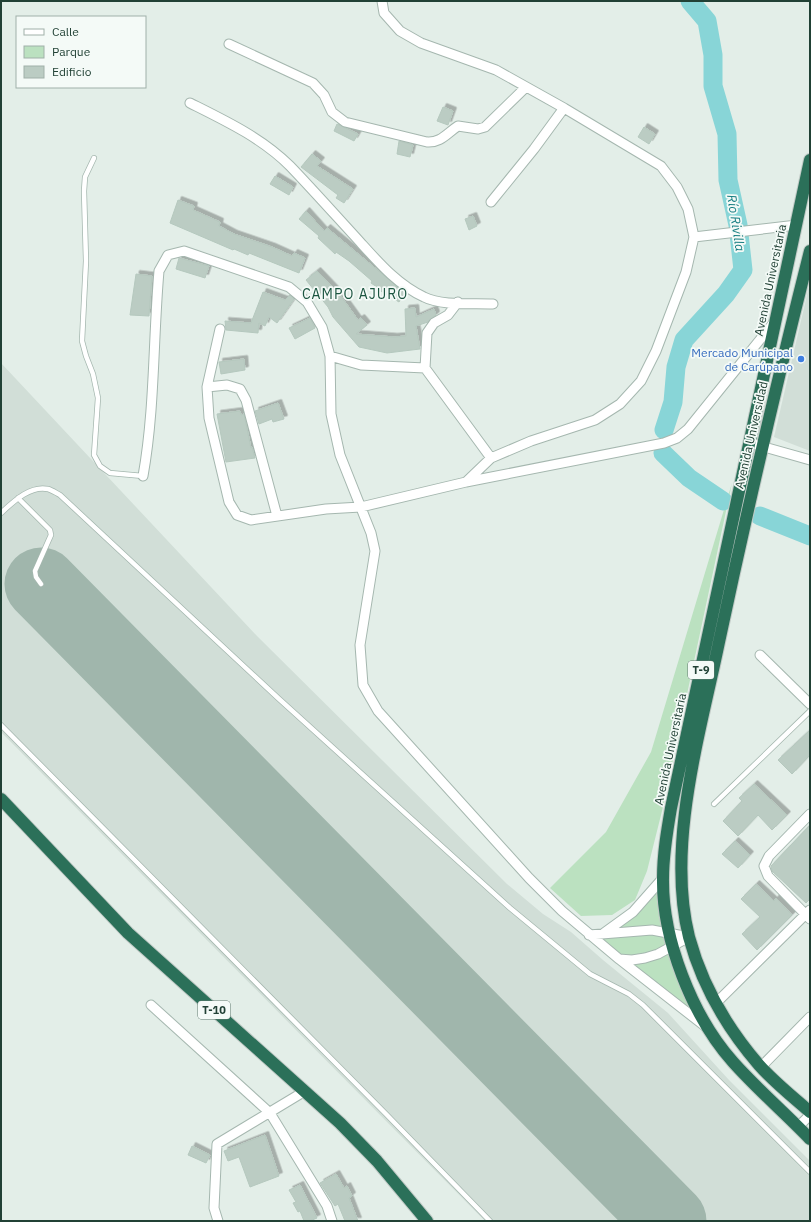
<svg xmlns="http://www.w3.org/2000/svg" width="811" height="1222" font-family="'IBM Plex Sans',sans-serif">
<style>
.built{fill:#d1ded7}
.green{fill:#bbe1c0}
.lines{fill:none;stroke-linecap:round;stroke-linejoin:round}
.river{stroke:#88d5d7;stroke-width:19}
.runway{stroke:#a0b6ac;stroke-width:73}
.building{fill:#bbccc3;stroke:#b5c8be;filter:url(#shadow)}
.lane-casing{stroke:#a5b7af;stroke-width:6}
.street-casing{stroke:#a5b7af;stroke-width:11}
.highway-casing{stroke:#c1cac6;stroke-width:14}
.lane{stroke:#fff;stroke-width:4.5}
.street{stroke:#fff;stroke-width:9}
.highway{stroke:#2b7059;stroke-width:12}
.shop-dot{fill:#3f7fe0;stroke:#f4faf7;stroke-width:1.5}
.labels{text-anchor:middle;dominant-baseline:central;stroke-width:3.5;stroke-linejoin:round;paint-order:stroke}
.shield{fill:#f4faf7;stroke:#60786f;stroke-width:1}
.shield-label{font-size:11px;font-weight:bold;fill:#214135}
.street-label{font-size:12px;fill:#214135;stroke:#f4faf7}
.shop-label{font-size:12px;fill:#366cbe;stroke:#f4faf7;text-anchor:end}
.water-label{font-size:13px;font-style:italic;fill:#167e82;stroke:#f4faf7}
.quarter-label{font-size:14px;letter-spacing:1px;fill:#1b5540;stroke:#f4faf7}
</style>
<defs>
<filter id="shadow"><feDropShadow dx="3.5" dy="-3.5" stdDeviation="0" flood-color="#0004"/></filter>
</defs>
<rect width="100%" height="100%" fill="#e3eee8"/>
<path class="built" d="M810,282V451L774,437Z
M1,363L257,636L507,884L543,914L571,932L603,960L668,1013L729,1080L810,1161V1221H485L1,732Z"/>
<path class="green" d="M732,483L663,807L647,871L635,900L612,915L581,916L550,888L606,832L651,752Z
M663,878L670,932L709,1030L589,935L602,934L624,919Z"/>
<g class="lines">
<path class="river" d="M664,430L673,402L676,367L684,340L726,294L743,270L738,225L728,180L727,134L713,86V55L707,21L690,1
M663,453L689,478L723,501
M760,516L810,536"/>
<path class="runway" d="M41,584L670,1221"/>
</g>
<path class="building" d="M443,107L453,111L448,125L437,121Z
M337,124L358,134L354,141L334,131Z
M644,127L655,134L649,144L638,137Z
M399,141L413,145L410,157L397,154Z
M312,154L321,161L317,166L353,189L344,203L336,198L338,195L301,167Z
M275,176L293,187L289,195L270,184Z
M178,200L194,206L193,210L220,222L219,226L234,234L272,247L292,256L294,253L305,258L299,273L249,253L248,255L234,249L233,250L170,223Z
M306,211L324,231L327,228L405,293L399,302L379,290L380,289L371,283L372,281L349,261L336,252L335,254L318,238L319,236L299,219Z
M473,216L477,226L469,230L465,219Z
M179,258L209,266L205,278L176,269Z
M317,271L340,295L358,320L361,318L367,325L356,334L394,337L406,336L405,309L415,308L416,317L434,309L436,315L428,322L416,326L420,349L387,353L359,347L333,317L328,307L306,280Z
M136,274L152,276L149,316L130,315Z
M263,292L285,300L290,295L294,299L277,323L269,317L265,326L259,323L258,333L226,330L225,321L251,323Z
M310,318L315,328L295,339L289,328Z
M244,359L245,370L221,374L219,362Z
M278,403L284,419L273,422L272,419L259,424L255,411Z
M240,411L241,415L244,414L251,448L252,447L255,458L226,462L217,414Z
M810,730V755L792,774L778,760Z
M754,784L787,815L772,830L758,815L738,836L723,821L742,801L739,798Z
M810,825V899L806,903L772,871L771,866Z
M735,841L750,855L738,868L722,854Z
M756,884L774,901L776,898L792,915L757,950L742,934L760,917L741,899Z
M265,1135L279,1176L250,1187L239,1157L228,1161L224,1151Z
M192,1146L210,1155L206,1163L188,1155Z
M336,1174L344,1188L347,1186L352,1196L349,1198L358,1221H345L338,1204L335,1206L320,1183Z
M300,1185L317,1218L310,1221H304L300,1211L298,1212L293,1203L296,1202L289,1190Z"/>
<g class="lines">
<defs>
<path id="lane" d="M94,158L85,177L84,191L86,261L82,341L86,356L93,374L98,398L94,455L100,466L110,473L143,476
M18,498L50,530L51,535L35,571L36,577L41,584
M1,513C13,502 30,485 48,489C52,490 56,493 60,495L278,698L510,908L590,974L629,994L643,1005L810,1172
M1,725L386,1114L490,1221
M714,804L810,711"/>
<path id="street" d="M229,44L313,83L324,95L332,112L345,122L427,142C441,143 447,133 458,126L478,129L485,127L526,87
M190,103C226,121 262,138 290,166C314,191 337,217 360,242C379,263 398,285 424,297C441,306 474,303 493,304
M491,202L534,149L564,108
M694,237L797,225
M458,302L448,315L434,323L427,333L425,368L491,458
M220,329L207,387L209,418L229,502L237,515L251,520L326,509L361,507L466,482L491,458L531,441L595,420L620,404L641,381L656,351L686,272L694,237L688,209L677,187L661,166L564,108L496,70L421,43L400,31L384,13L382,1
M330,356L361,365L425,368
M207,387L227,385L240,389L246,400L277,516
M750,443L810,460
M143,476C155,409 153,339 159,271L168,255L184,251L289,287L307,302L322,327L330,356L331,414L340,455L371,533L375,551L360,645L363,685L378,711L529,878L562,911L619,959L632,960L645,958L658,954L689,937
M466,482L664,443L677,438L688,429L775,321
M760,655L810,704
M810,814L769,856L764,866L768,876L810,919
M604,933L633,912L663,878
M589,935L652,930L689,937
M619,959L706,1027
M715,1004L810,910
M151,1005L270,1113L327,1206L332,1221
M761,1067L810,1017
M798,1127L810,1115
M218,1221L214,1208L217,1144L305,1091"/>
<path id="highway" d="M810,160L671,808C667,831 663,854 663,878C662,939 692,1016 733,1062C757,1089 785,1113 810,1139
M810,251C777,381 747,511 719,642C700,734 666,845 689,937C702,985 727,1028 759,1065C774,1082 793,1097 810,1112
M1,799L128,933L340,1123L377,1161L427,1221"/>
</defs>
<use href="#lane" class="lane-casing"/>
<use href="#street" class="street-casing"/>
<use href="#highway" class="highway-casing"/>
<use href="#lane" class="lane"/>
<use href="#street" class="street"/>
<use href="#highway" class="highway"/>
</g>
<circle class="shop-dot" cx="801" cy="359" r="4"/>
<g class="labels">
<g class="shield">
<rect x="688" y="661" width="26" height="18" rx="3"/>
<rect x="198" y="1001" width="32" height="18" rx="3"/>
</g>
<g class="shield-label">
<text x="701" y="670">T-9</text>
<text x="214" y="1010">T-10</text>
</g>
<g class="street-label">
<text transform="translate(770 280) rotate(-78)">Avenida Universitaria</text>
<text transform="translate(751 435) rotate(-77)">Avenida Universidad</text>
<text transform="translate(670 749) rotate(-78)">Avenida Universitaria</text>
</g>
<g class="shop-label">
<text x="793" y="352">Mercado Municipal<tspan x="793" dy="14">de Carúpano</tspan></text>
</g>
<g class="water-label">
<text transform="translate(736 223) rotate(81)">Río Rivilla</text>
</g>
<g class="quarter-label">
<text x="355" y="294">CAMPO AJURO</text>
</g>
</g>
<rect width="811" height="1222" fill="none" stroke="#214135" stroke-width="4"/>
<rect x="16" y="16" width="130" height="72" fill="#f4faf7" stroke="#a0b0a9"/>
<rect x="24" y="29" width="20" height="6" fill="#ffffff" stroke="#a0b0a9"/>
<text x="52" y="36" font-size="12" fill="#214135">Calle</text>
<rect x="24" y="46" width="20" height="12" fill="#bbe1c0" stroke="#a0b0a9"/>
<text x="52" y="56" font-size="12" fill="#214135">Parque</text>
<rect x="24" y="66" width="20" height="12" fill="#bbccc3" stroke="#a0b0a9"/>
<text x="52" y="76" font-size="12" fill="#214135">Edificio</text>
</svg>
